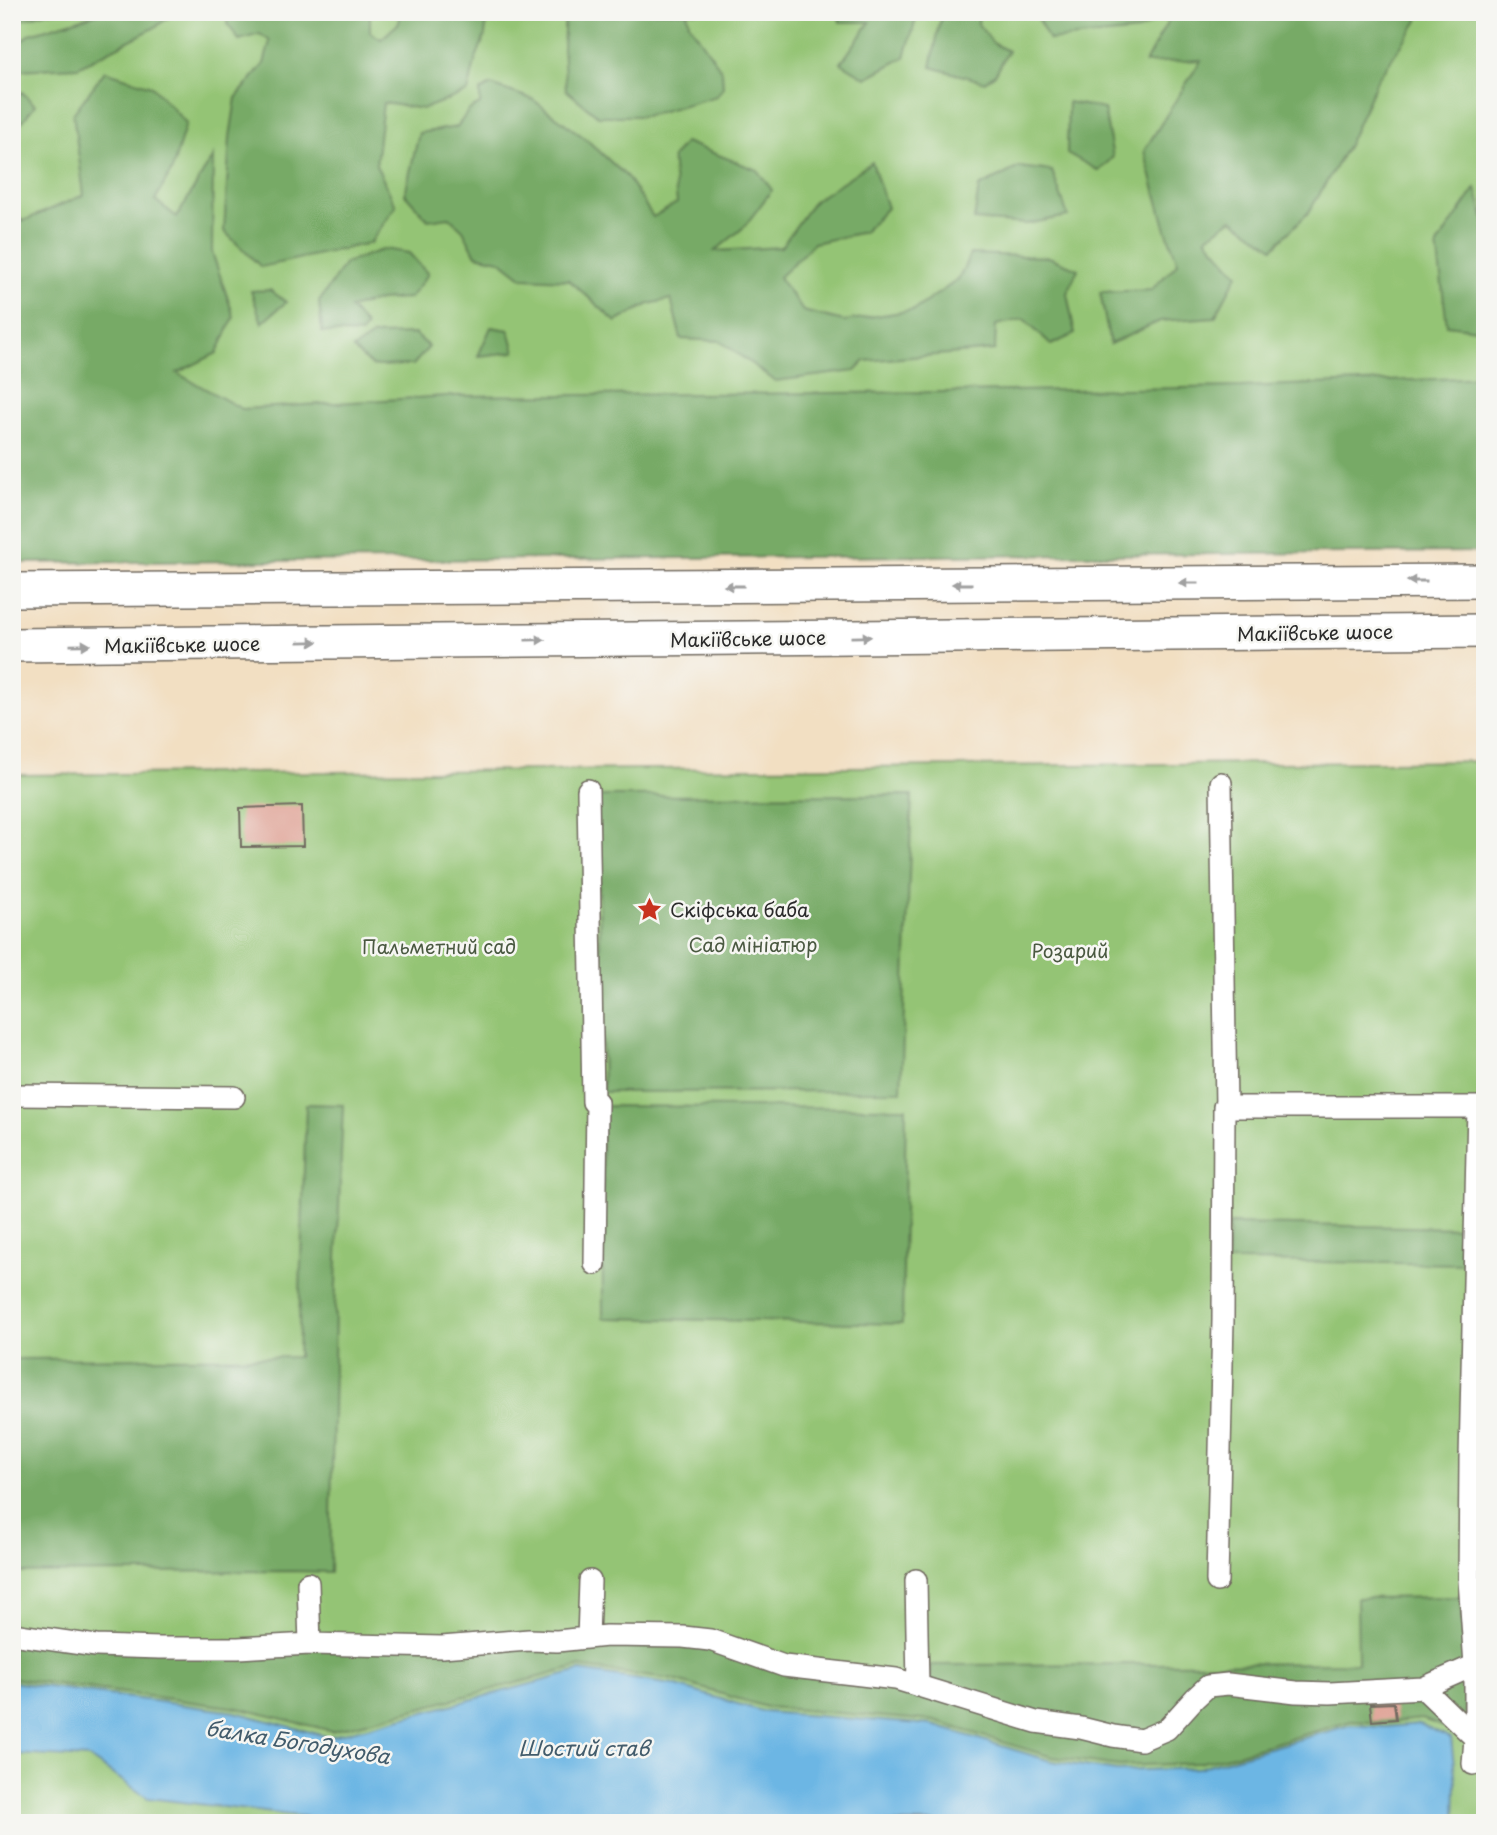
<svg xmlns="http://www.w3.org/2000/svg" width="1497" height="1835" font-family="'Playpen Sans',sans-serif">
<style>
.green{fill:#94c474;stroke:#607850;stroke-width:2}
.forest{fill:#7a6;stroke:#516a48;stroke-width:2}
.water{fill:#6cb6e4;stroke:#4c7088;stroke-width:2}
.building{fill:#de9d90}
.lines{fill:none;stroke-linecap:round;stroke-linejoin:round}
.street-casing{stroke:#716a60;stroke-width:24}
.primary-casing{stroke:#716a60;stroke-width:36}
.street{stroke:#fff;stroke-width:21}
.primary{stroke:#fff;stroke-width:33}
.oneway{fill:#a0a0a0}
.labels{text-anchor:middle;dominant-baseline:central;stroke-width:5;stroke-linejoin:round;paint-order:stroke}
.street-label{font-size:19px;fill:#2b2b2b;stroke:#f6f6f2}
.poi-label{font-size:19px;fill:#2b2b2b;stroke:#f6f6f2;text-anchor:start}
.park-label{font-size:19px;fill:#4a5941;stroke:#f6f6f2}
.water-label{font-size:21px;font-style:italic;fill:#425c6c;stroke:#f6f6f2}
</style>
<rect width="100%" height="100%" fill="#f6f6f2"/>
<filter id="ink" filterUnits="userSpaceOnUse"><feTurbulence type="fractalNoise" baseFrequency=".0143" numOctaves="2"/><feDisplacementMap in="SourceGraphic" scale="14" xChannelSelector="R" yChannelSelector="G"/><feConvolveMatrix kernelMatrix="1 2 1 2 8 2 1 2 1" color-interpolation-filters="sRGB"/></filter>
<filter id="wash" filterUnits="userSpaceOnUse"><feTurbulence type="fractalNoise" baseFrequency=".00686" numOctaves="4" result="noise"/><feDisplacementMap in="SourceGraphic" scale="28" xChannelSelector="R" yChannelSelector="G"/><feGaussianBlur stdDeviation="1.57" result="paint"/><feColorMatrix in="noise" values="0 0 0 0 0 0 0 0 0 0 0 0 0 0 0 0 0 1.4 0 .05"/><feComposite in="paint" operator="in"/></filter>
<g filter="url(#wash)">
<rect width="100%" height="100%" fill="#f2dfc2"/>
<path class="green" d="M12,12H1485V451L12,499Z
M1485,761V1823H12V775Z"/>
<path class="forest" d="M12,12H47L12,23Z
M103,12H176L154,28L78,67L17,70L12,67V49L30,34Z
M229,12H370V32L381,39L399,23L401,12H487L485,36L476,58L468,92L423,109L383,103L376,165L396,206L370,243L261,267L224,231L230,137L236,98L264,64L270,41L260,34L239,40L227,23Z
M565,12H687L689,23L722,71L723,87L717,96L645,116H598L566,90L563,48Z
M838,12H918L905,57L866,78L841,63L870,22H840Z
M942,12H979L978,24L993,43L1008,51L996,73L985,82L931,67Z
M1034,12H1157L1154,21L1139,31L1049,40Z
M1173,12H1250L1251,16L1297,12H1418V21L1377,80L1348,145L1309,212L1273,248L1232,219L1206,238L1238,274L1215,317L1160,321L1110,344L1100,292L1151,290L1178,263L1166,230L1144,151L1201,60L1145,63Z
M105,71L152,86L186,123L172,170L155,200L177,217L213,156L212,252L234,317L217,353L177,373L242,409L446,396L947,392L1241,387L1485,377V552L12,563V209L23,221L84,195L73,114Z
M491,85L532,99L586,139L627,177L653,217L677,203L672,158L685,142L757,170L772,190L744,227L715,251L781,247L814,201L872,162L887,208L864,232L814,243L779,277L803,311L844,321L914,310L959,279L970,254L1049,257L1078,269L1067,293L1075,334L1051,345L1024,319L996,325L995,350L865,361L855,371L775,381L720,341L681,339L671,299L649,304L616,322L569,280L523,278L500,260L476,255L463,230L449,217L428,220L405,194L419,133L457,127L469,110L480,104V91Z
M22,92L35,105L22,122L12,117V97Z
M1068,102L1104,109L1113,157L1099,171L1067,153Z
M1019,167L1052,171L1068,216L1027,224L974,220L979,187Z
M1476,188L1485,221V330L1447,325L1437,245Z
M384,249L409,253L428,274L410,298L380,300L350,308L366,326L361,334L322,332L319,302L345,263Z
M270,290L286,302L262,323L251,291Z
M491,327L509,330L515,352L478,356Z
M415,334L429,347L413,365L372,366L353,349L374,335Z
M912,795L901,1091L603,1092L597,796Z
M306,1104L343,1105L335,1310L330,1572L292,1571L12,1573L13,1359L298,1357Z
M602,1106L906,1108L902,1324L603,1318Z
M1229,1224L1467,1228V1264L1227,1261Z
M1460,1597L1465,1662V1735L1422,1719L1384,1723L1351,1721L1237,1754L1198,1763L1119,1766L1052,1757L934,1721L766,1707L674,1680L578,1667L332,1731L238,1708L12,1678V1641L674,1642L931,1693L930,1665L1358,1663L1357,1598Z"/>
<path class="water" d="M580,1671L673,1685L765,1712L933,1725L1051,1761L1117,1771L1198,1768L1350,1725L1385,1727L1420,1724L1451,1738L1456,1784L1455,1823H328L315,1818L148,1798L89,1758L12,1754V1682L235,1712L329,1737Z"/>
<g id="blocks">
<path class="building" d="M302,806L303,846L241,847L240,808Z
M1394,1703L1396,1719L1372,1721L1370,1704Z"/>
</g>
</g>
<g filter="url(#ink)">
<use href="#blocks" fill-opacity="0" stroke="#716a60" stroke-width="2"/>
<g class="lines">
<defs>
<path id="street" d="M1221,783L1226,1107H1485
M588,790L593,1102
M12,1095L234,1097
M595,1264L597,1102
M916,1580L918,1686
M1217,1581L1223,1320L1224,1107
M308,1583L310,1644
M12,1634L96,1646L160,1648H238L310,1644L442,1647L529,1640L557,1641L606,1636L683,1637L710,1640L784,1666L896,1679L1036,1722L1081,1728L1113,1736L1141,1740L1167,1729L1195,1698L1208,1686L1228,1684L1296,1692L1330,1693L1423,1688L1475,1665
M588,1638L590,1581
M1423,1688L1475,1738
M1473,1764L1475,1738V1665L1469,1580L1470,1459L1478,1107"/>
<path id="primary" d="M12,590L1485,581
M12,645L1485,631"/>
</defs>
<use href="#street" class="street-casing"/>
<use href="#primary" class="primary-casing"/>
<use href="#street" class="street"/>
<use href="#primary" class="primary"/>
</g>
<defs><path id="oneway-solid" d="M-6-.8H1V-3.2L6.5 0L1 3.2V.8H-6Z" transform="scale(1.75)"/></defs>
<g class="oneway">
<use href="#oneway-solid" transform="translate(1417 581) rotate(180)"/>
<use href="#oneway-solid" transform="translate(1189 583) rotate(180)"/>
<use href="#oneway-solid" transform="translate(962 584) rotate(180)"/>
<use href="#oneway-solid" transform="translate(734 586) rotate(180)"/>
<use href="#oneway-solid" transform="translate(861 637) rotate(-1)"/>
<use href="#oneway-solid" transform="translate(535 640) rotate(-1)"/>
<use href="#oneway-solid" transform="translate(308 642) rotate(-1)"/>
<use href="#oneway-solid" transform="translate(80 645) rotate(-1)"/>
</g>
</g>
<defs>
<symbol id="sight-bare" viewBox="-9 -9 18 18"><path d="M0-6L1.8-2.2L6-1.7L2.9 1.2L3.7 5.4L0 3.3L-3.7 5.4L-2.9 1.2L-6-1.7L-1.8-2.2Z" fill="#c8321e" stroke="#f6f6f2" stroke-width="2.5" paint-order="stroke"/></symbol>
</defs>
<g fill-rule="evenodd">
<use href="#sight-bare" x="632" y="892" width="35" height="35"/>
</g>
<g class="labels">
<g class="street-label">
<text transform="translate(1315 632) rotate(-1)">Макіївське шосе</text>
<text transform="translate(748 638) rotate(-1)">Макіївське шосе</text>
<text transform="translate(182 644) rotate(-1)">Макіївське шосе</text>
</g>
<g class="poi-label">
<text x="670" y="909">Скіфська баба</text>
</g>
<g class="park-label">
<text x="753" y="944">Сад мініатюр</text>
<text x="439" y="946">Пальметний сад</text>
<text x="1070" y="950">Розарий</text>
</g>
<g class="water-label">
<text transform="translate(298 1741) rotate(9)">балка Богодухова</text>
<text x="584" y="1747">Шостий став</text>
</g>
</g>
<rect width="1497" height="1835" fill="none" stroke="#f6f6f2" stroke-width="42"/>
</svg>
